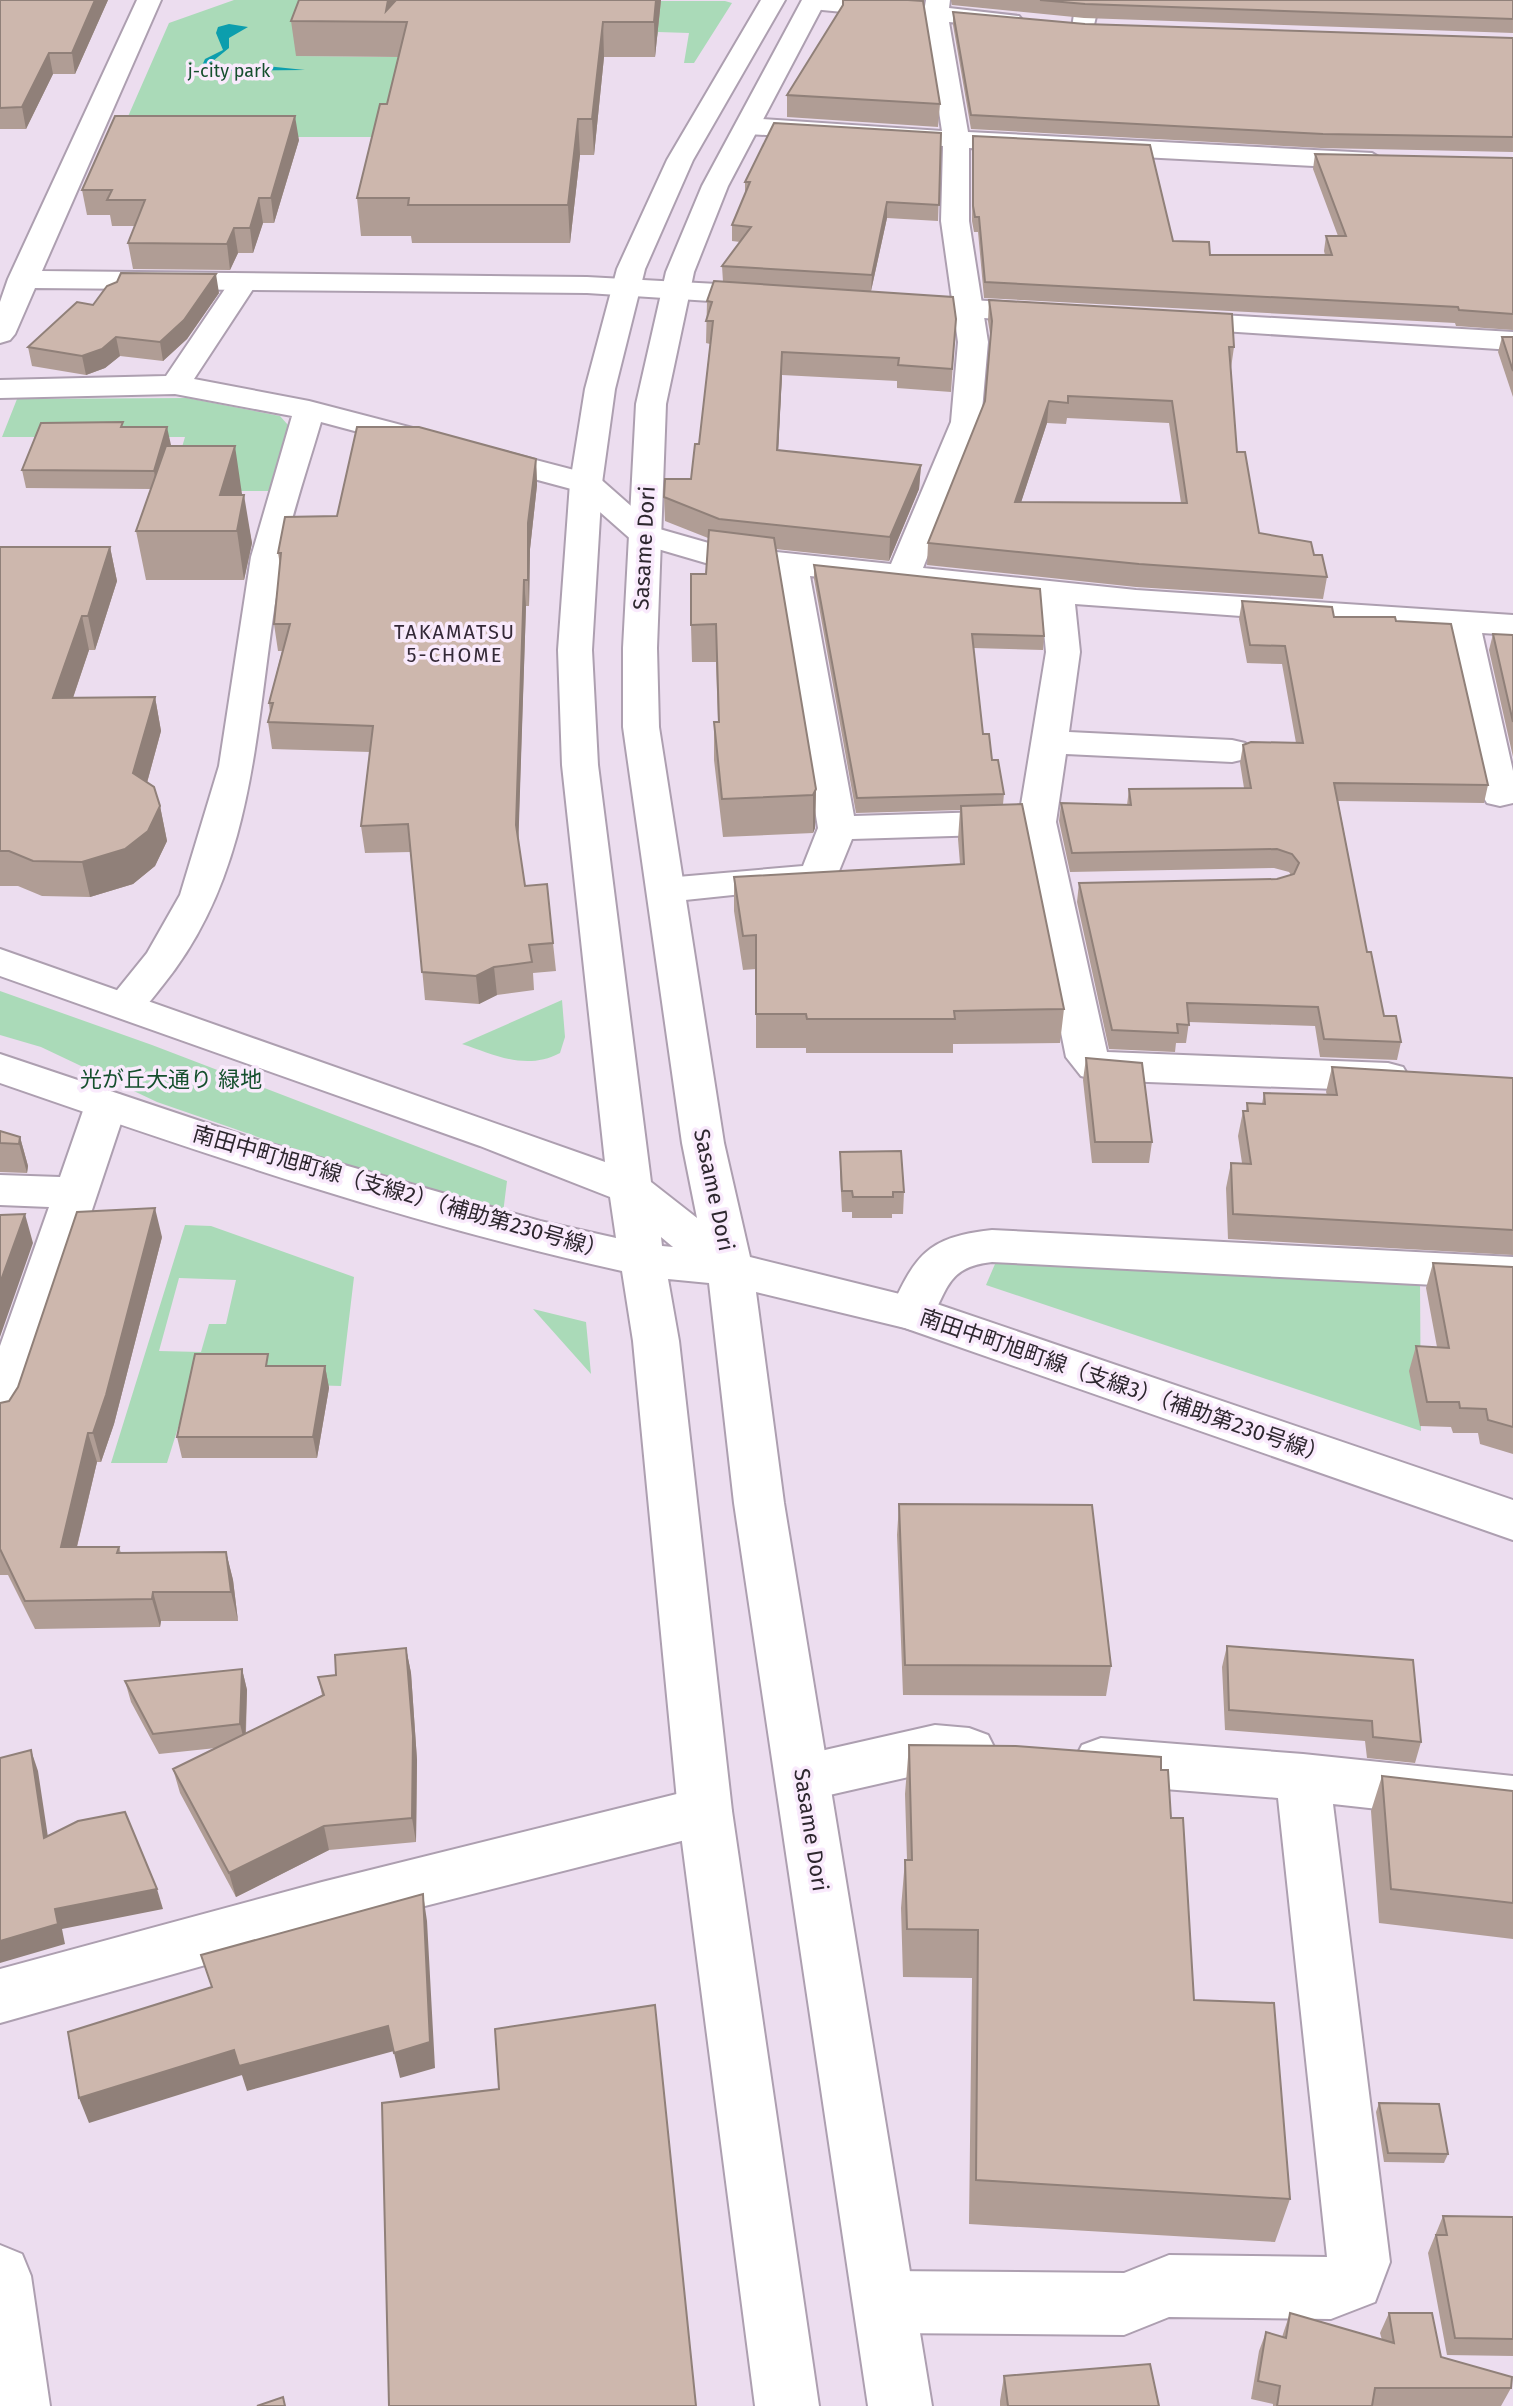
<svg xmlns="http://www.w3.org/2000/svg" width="1513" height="2406" font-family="'Fira Sans','Noto Sans JP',sans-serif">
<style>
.green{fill:#aadab8;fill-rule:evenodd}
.water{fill:#0c9ead}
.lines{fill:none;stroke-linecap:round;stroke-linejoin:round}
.minor-casing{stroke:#ad9fb0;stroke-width:4}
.tertiary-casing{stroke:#ad9fb0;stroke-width:4}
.secondary-casing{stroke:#ad9fb0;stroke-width:4}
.minor{fill:#fff;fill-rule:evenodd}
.tertiary{fill:#fff;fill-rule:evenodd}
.secondary{fill:#fff;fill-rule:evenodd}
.wall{fill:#b09d95;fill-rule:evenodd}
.shaded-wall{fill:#908079}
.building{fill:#cdb7ad;stroke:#908079;stroke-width:2;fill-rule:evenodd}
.labels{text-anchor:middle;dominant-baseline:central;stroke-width:7;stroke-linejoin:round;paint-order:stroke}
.far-park-label{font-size:18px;fill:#154f2d;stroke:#f9eafc}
.far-neighbourhood-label{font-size:20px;letter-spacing:2px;fill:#342937;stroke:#f9eafc}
.street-label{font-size:22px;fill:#2d272e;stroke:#f9eafc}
.park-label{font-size:22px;fill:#154f2d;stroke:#f9eafc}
</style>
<rect width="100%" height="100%" fill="#ecddef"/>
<path class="green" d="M234,0H315L296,56L406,57L383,137H119L169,23Z
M640,1H725L732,3L694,63H684L689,33L658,32L655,47Z
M187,398L280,416L288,425L269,491H169L185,437H2L17,399Z
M0,991L152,1045L507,1181L503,1213L402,1187L157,1102L41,1047L0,1035Z
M562,1000L565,1037L560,1053C526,1071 495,1055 462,1044Z
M185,1225L211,1226L354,1277L341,1386L276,1384L196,1370L167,1463H111ZM179,1278L236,1280L226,1324H209L201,1352L159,1351Z
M1008,1259L1420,1282L1421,1431L986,1285L995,1264Z
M533,1309L586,1322L591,1374Z"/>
<path class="water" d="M229,24L248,27L229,38V48L208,65L220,69L256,65L305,70L223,71L201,68L205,59L223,50L216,33L218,27Z"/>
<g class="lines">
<defs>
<path id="minor" d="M802,0H864L925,6L926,0H950L949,8L1019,16L1023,21L1019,26L1011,28L949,22L968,132L1372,153L1385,161L1372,169L969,148V221L988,342L981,422L923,568L1136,590L1513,615V635L1482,633L1513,771V803L1500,806L1487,803L1482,795L1448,631L1075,604L1080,652L1069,732L1232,740L1245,743L1250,751L1245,759L1232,762L1066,754L1056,822L1107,1052L1388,1063L1403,1067L1409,1077L1403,1087L1388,1091L1096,1080L1081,1076L1066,1057L1021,834L852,839L839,871L828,885L666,902L652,898L647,890L652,882L666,878L803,866L818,828L776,572L716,566L634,542L575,490L321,422C308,467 292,512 283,557C254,704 263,862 163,985C147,1005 138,1022 111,1014L105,1005L147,953L180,895L219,766L251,557L292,416L175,394L0,398V380L166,376L235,274H255L259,280L194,379L309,401L597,476L656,528L719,546L891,564L951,422L958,342L941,221L943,146L748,134L735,126L748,118L942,131L925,20L812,9L804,7ZM810,576L1041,600L1046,652L1020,811L854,816Z
M1076,0H1100L1092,33L1084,35L1072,28Z
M106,1091L121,1095L127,1105L24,1414L17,1427L0,1432V1346L49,1207L0,1205V1175L60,1177L85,1105L91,1095Z
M992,1230L1513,1257V1289L992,1262C946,1267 948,1290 928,1325L912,1330L896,1325L889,1313C915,1256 926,1237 992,1230Z
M935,1725L969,1728L988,1735L996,1751L988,1767L969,1774L935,1771L803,1801L784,1795L776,1778L784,1761L803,1755Z
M1101,1738L1303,1754L1513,1776V1824L1333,1804L1390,2262L1375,2302L1331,2319L1169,2317L1124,2335L884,2333L862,2324L853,2302L862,2280L884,2271L1124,2273L1169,2255L1327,2257L1278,1798L1101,1784L1082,1777L1074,1761L1082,1745Z
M705,1787L724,1794L732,1811L724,1828L705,1835L322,1932L0,2023V1969L322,1882Z
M0,2245L22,2254L31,2276L50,2406H0Z"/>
<path id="tertiary" d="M137,0H161L42,271L587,277L771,287L781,290L785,296L781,302L771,305L587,293L35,288L15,334L10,340L0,343V302L8,279Z
M896,295L1047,305L1057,308L1061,314L1057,320L1047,323L886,310L882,304L886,298Z
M1171,312L1513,332V350L1161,327L1157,321L1161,315Z"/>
<path id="secondary" d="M761,0H785L693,160L645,269L615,389L602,483L592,650L598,765L651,1182L697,1218L682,1143L623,727V648L636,404L666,272L702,186L802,0H826L728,186L694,272L666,404L657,648L659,727L724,1143L750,1257L928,1301L1513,1500V1540L905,1328L756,1292L784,1503L932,2406H868L734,1503L709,1283L668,1279L679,1341L732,1811L819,2406H755L678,1811L633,1341L622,1271C410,1224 204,1154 0,1083V1054L257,1140L540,1221L616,1238L610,1197L480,1146L0,976V949L605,1162L562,765L558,650L570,483L585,389L617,269L667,160ZM661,1237L673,1247L662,1246Z"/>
</defs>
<use href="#minor" class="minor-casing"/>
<use href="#tertiary" class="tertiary-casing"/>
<use href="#secondary" class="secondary-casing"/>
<use href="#minor" class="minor"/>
<use href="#tertiary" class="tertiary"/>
<use href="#secondary" class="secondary"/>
</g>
<path class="wall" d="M0,0H108L75,74H53L26,129H0Z
M661,0L655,57H604L594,155H580L570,243H412L411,236H361L357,198L387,104L399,57L296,56L291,21Z
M842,0H924L923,1L940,104L938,127L787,117V95L842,7Z
M951,0H1513V33L1084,18L952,5Z
M953,12L1085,24L1513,38V152L1321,148L971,129L953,25Z
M941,133L938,221L887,218L871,291L956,319L951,392L897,388V381L782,375L778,450L921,465L919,489L889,561L775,549L816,789L815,828L813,833L723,837L714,760V722H718L716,662H692L691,625L706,574L708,538L665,521L664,497L691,479L699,444L710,344L706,343L707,301L723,282L722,266L740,242L732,241V225L745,195V182Z
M973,136L1173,241L1210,255H1325L1324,251L1326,236H1338L1313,169L1315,154L1513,158V330L1456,326L1455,323L984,298L978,232H974L972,221Z
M299,140L274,223H263L253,253H238L230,270L133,269L128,243L135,226H112L110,215H87L82,190Z
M219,293L187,339L163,361L120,356L105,368L86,375L32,366L28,347L93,305Z
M989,300L1234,347L1231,368L1237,452L1259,533L1314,555L1327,577L1323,599L1136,587L927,565L928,543L985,401L991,340L988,321ZM1067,418L1169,423L1181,503L1021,502L1047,423L1066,424Z
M1502,337H1513V397L1498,352Z
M124,427L170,446L242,494L252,543L244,580H146L136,531L151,489L26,488L22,470Z
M536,459L537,485L530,549L529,606H526L518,842L525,886L553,943L556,971L533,973L534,990L497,995L479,1004L425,1000L411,852L365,853L361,826L370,752L272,749L268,722L270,713L269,703L282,651H278L274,624L280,565L278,553L337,516Z
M0,547H110L117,581L95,650H89L73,698L155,697L161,731L147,783L160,806L167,841L155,866L133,884L90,897L42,896L18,886H0Z
M814,565L1044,636L1043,650L973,648L983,734L1004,794L1003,804L1064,1009L1060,1043L953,1044V1053H806V1048H756V969L743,970L734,911V877L960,864L958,839L960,810L856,813L814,579Z
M1242,601L1334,617L1396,621L1488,785L1484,803L1338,801L1367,952L1384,1016L1401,1042L1397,1060L1320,1057L1315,1026L1189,1022L1186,1043H1176L1175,1052L1109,1049L1077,902L1079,883L1277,879L1291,875L1289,872L1274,868L1070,872L1059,821L1061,803L1127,805L1129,789L1244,788L1240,763L1243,745L1296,743L1282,664L1247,663L1239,619Z
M1493,634L1513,635V757L1489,650Z
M1086,1058L1152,1142L1149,1163H1092L1083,1080Z
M1332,1067L1513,1078V1255L1228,1239L1226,1188L1231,1163H1242L1238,1136L1243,1111H1246L1247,1103L1262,1104L1264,1093L1327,1095L1326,1092Z
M0,1131L20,1137L28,1166L27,1173L0,1172Z
M840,1152L904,1192L903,1214H892V1218H852V1212H842L840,1173Z
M162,1237L114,1424L101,1462H97L77,1547H119L121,1553L226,1552L233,1580L238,1621H161L160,1627L35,1629L8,1575H0V1403L9,1401Z
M1433,1263L1513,1267V1454L1480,1444L1478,1433H1453L1451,1427L1420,1426L1409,1371L1416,1346L1437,1347L1426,1288Z
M325,1366L329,1388L317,1458H182L177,1437Z
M899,1504L1111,1666L1106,1696L903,1695L897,1535Z
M1227,1646L1421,1742L1415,1763L1367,1758L1365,1741L1225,1730L1222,1667Z
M406,1648L411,1673L417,1760L416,1842L329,1850L236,1897L180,1793L173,1769L216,1748L159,1754L131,1702L125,1681L242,1669L247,1690L246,1733L322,1695L318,1677L336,1675Z
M909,1745L1161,1770L1171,1818L1194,2000L1290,2199L1275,2242L969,2224L972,1978L903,1977L901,1908L905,1860H907L905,1794Z
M1382,1776L1513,1791V1939L1379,1923L1371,1811Z
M1379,2103L1448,2154L1444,2163L1384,2162L1376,2112Z
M1443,2216L1513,2217V2356L1447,2355L1428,2253Z
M1290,2313L1382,2340L1380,2333L1389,2313L1441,2357L1511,2388L1501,2406H1273V2404L1251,2399L1259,2351L1266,2332L1282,2337Z
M1004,2376L1159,2406H1000V2401Z"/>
<path class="shaded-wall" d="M95,0H108L75,74L72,53Z
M388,0H401L386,11Z
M656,0H661L655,57L654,22Z
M603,22L604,57L594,155L592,119Z
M49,53L53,74L26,129L22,107Z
M295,116L299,140L274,223L271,198Z
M578,119L580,155L570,243L568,205Z
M259,198L263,223L253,253L250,228Z
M887,202V218L871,291L872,275Z
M234,228L238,253L230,270L227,244Z
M216,274L219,293L187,339L163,361L160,342Z
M116,337L120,356L105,368L86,375L82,356Z
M782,352V375L777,474V450Z
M1049,401L1047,423L1014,524L1015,502Z
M167,427L171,445L157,489L154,471Z
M235,446L242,494L231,531L220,495Z
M536,459L537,485L530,549L529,606L528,580V523Z
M921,465L919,489L889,561L890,537Z
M244,495L252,543L244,580L237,531Z
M110,547L117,581L95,650L88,616Z
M524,580L526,606L518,853L516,825Z
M82,616L89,650L61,733L53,698Z
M155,697L161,731L140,808L133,773Z
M816,789L815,828L813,833V795Z
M160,806L167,841L155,866L133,884L90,897L82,862Z
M494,967L497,995L479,1004L476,976Z
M20,1137L28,1166L27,1173L19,1144Z
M155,1208L162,1237L114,1424L101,1462L93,1433Z
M25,1214L33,1243L0,1337V1283Z
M325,1366L329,1388L317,1458L313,1437Z
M88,1433L97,1462L70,1575L61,1547Z
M226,1552L233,1580L238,1621L231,1592Z
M153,1592L161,1621L160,1627L152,1599Z
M406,1648L411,1673L417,1760L416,1842L412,1818Z
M242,1669L247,1690L245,1744L240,1724Z
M31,1750L38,1771L51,1857L44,1838Z
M324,1826L329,1850L236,1897L229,1873Z
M157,1889L163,1909L62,1929L65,1944L0,1963V1941L55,1909Z
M423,1894L427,1921L435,2068L400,2078L394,2053Z
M388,2026L394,2051L247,2091L239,2066Z
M234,2050L242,2075L89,2123L79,2098Z"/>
<path class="building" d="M0,0H95L72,53H49L22,107L0,108Z
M299,0H388L386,11L396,0H656L654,22H603L592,119H578L568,205H408L409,198H357L380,104H387L407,22L291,21Z
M843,0H908L923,1L940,104L787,95L843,5Z
M1040,0H1513V19L1085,4Z
M953,12L1085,24L1513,38V137L1323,134L971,115Z
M115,116H295L271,198H259L250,228H234L227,244L128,243L145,200H107L112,190H82Z
M774,123L941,133L939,205L887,202L872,275L722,266L751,227L732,225L750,182H745Z
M973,136L1150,145L1173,241L1209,242L1210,255H1332L1326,236H1346L1315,154L1513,158V314L1459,310L1458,307L985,282L979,217H975L973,206Z
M121,273L216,274L184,320L160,342L116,337L102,349L82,356L28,347L77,302L93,305L107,286L117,282Z
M714,281L953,297L956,319L952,369L898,365L899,358L782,352L777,450L921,465L890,537L719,519L664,497L665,479H691L695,444H699L713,321H706L712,302L707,301Z
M989,300L1232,314L1234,347H1229L1237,452H1245L1259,533L1311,542L1314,555H1322L1327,577L1139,564L928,543L985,401L992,321ZM1068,396L1172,401L1187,503L1015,502L1049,401L1068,403Z
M1502,337H1513V371Z
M123,422L121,427H167L154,471L22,470L41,423Z
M357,427H419L536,459L528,523V580H524L516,825L525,886L547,884L553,943L529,945L532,962L494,967L476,976L422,972L408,824L361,826L373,726L268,722L273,703H269L290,624H274L281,553H278L285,517L337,516Z
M166,446H235L220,495H244L237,531H136Z
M709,530L774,538L816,789L813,795L722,799L714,722H719L716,624L691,625V574H706Z
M0,547H110L88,616H82L53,698L155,697L133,773L154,787L160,806L148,831L125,849L82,862L33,861L9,851H0Z
M814,565L1040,589L1044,636L972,634L983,734H989L992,760H998L1004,794L857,798Z
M1242,601L1332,607L1334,617H1395L1396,621L1451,624L1488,785L1334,783L1367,952H1371L1384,1016H1396L1401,1042L1324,1039L1318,1007L1187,1003L1189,1025L1177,1024L1178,1033L1112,1030L1079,883L1277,879L1294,874L1299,863L1292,854L1277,849L1072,853L1061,803L1131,805L1129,789L1251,788L1243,745L1251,742L1303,743L1285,646L1250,645Z
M1493,634L1513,635V722Z
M1022,804L1064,1009L954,1011L955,1019H807L806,1014H756V935L743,936L734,877L964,864L961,806Z
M1086,1058L1142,1063L1152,1142H1095Z
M1332,1067L1513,1078V1230L1233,1214L1231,1163L1251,1164L1243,1111H1248L1247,1103L1265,1104L1264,1093L1337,1095Z
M0,1131L20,1137L19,1144L0,1143Z
M901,1151L904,1192H893V1197H853L852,1191H842L840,1152Z
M155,1208L106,1395L93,1433H88L61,1547H119L117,1553L226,1552L231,1592H153L152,1599L25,1601L0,1549V1403L9,1401L18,1387L77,1212Z
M25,1214L0,1283V1215Z
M1433,1263L1513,1267V1427L1488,1420L1486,1409L1460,1408L1459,1402H1427L1416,1346L1449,1348Z
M195,1354H268L266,1366H325L313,1437H177Z
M899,1504L1092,1505L1111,1666L905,1665Z
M1227,1646L1413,1660L1421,1742L1373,1737L1372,1721L1229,1710Z
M406,1648L413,1736L412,1818L324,1826L229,1873L173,1769L324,1695L318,1677L336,1675L335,1655Z
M242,1669L240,1724L153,1734L125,1681Z
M909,1745L1016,1746L1161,1757V1770H1168L1171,1818H1183L1194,2000L1274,2003L1290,2199L976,2180L978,1930L907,1929L905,1860H912Z
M31,1750L44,1838L78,1821L125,1812L157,1889L55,1909L58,1924L0,1941V1758Z
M1382,1776L1513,1791V1903L1391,1889Z
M423,1894L430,2042L394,2053L388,2026L239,2066L234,2050L79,2098L68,2032L212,1987L201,1955Z
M655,2005L696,2406H389L382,2103L499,2089L495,2029Z
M1379,2103L1439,2104L1448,2154L1388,2153Z
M1443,2216L1513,2217V2339L1455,2338L1436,2235H1447Z
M1290,2313L1394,2343L1389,2313H1432L1441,2357L1512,2377L1511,2388H1375L1372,2406H1277L1280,2386L1258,2381L1266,2332L1286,2338Z
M1150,2364L1159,2406H1008L1004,2376Z
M283,2397L285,2406H257Z"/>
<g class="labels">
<g class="far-park-label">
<text x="229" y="71">j-city park</text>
</g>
<g class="far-neighbourhood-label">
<text x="455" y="632">TAKAMATSU<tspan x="455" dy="23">5-CHOME</tspan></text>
</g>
<g class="street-label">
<text transform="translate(644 548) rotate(-87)">Sasame Dori</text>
<text transform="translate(714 1190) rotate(78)">Sasame Dori</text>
<text transform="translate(400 1192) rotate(16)">南田中町旭町線（支線2）（補助第230号線）</text>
<text transform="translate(1124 1386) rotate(19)">南田中町旭町線（支線3）（補助第230号線）</text>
<text transform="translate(811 1830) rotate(81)">Sasame Dori</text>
</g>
<g class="park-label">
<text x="171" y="1079">光が丘大通り 緑地</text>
</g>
</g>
</svg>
